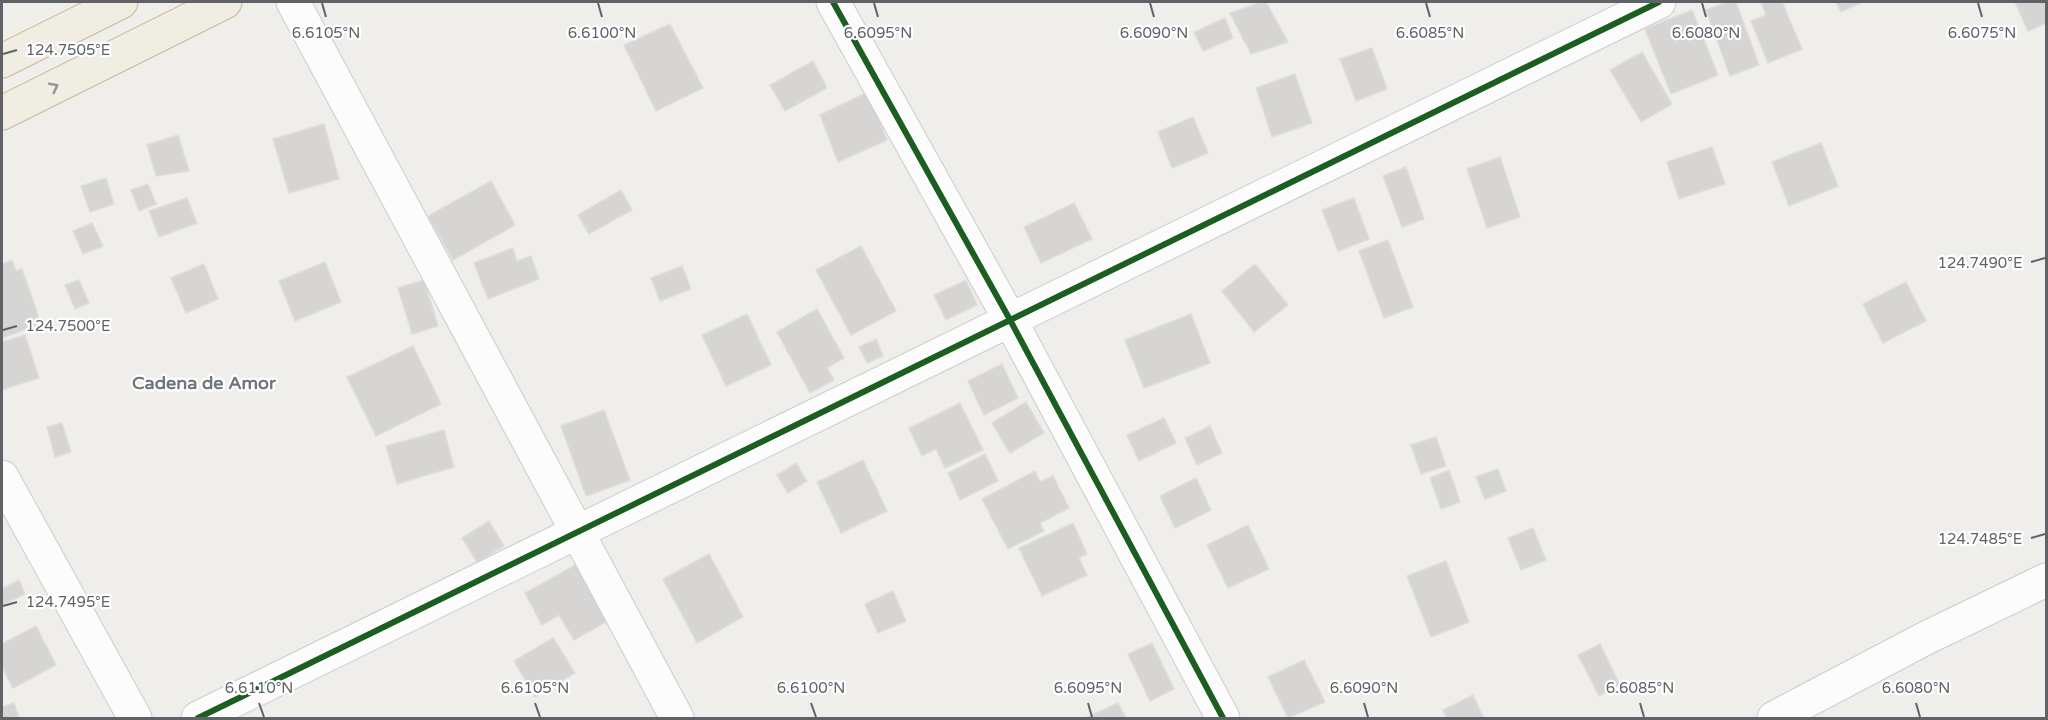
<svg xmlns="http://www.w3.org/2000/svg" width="2048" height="720" font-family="'Varela Round',sans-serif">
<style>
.building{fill:#d6d5d3;stroke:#deddd9;stroke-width:1.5}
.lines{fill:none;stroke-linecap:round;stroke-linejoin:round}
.minor-casing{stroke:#cbcccc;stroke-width:35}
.highway-casing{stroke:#c8b996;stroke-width:35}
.minor{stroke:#fdfcfc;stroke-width:33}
.highway{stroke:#f0ede3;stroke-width:33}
.cycleway-casing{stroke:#fff;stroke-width:10}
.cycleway{stroke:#1b5e20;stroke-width:6}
.oneway{stroke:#929393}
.ticks{fill:none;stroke:#5f6368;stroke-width:2}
.labels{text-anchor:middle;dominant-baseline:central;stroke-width:4.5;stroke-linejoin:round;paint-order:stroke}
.neighbourhood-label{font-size:18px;font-weight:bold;fill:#70757a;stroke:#fff}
.ticks-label{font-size:15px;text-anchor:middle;fill:#5f6368;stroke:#fff;stroke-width:4.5;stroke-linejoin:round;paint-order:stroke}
</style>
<rect width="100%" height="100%" fill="#efeeea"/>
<path class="building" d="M1261,2H1266L1288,42L1251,54L1230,13Z
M1727,2H1736L1759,65L1730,76L1706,10Z
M1761,2H1782L1802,49L1768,63L1751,21L1766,15Z
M1836,2H1862L1841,12Z
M2015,2H2046V23L2028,31Z
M1692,10L1718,75L1671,94L1645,29Z
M1225,18L1233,38L1203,51L1194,32Z
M670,24L703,88L656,111L624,45Z
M1372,48L1387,89L1356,101L1340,59Z
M1642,52L1672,104L1641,122L1610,70Z
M813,61L827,88L785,111L770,85Z
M1295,74L1312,123L1272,137L1256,88Z
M868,92L887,140L838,162L820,115Z
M1193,117L1208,153L1172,168L1158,132Z
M324,124L339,179L289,193L273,139Z
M178,135L189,171L156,176L147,145Z
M1821,143L1838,186L1789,206L1772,162Z
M1712,147L1725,184L1679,199L1667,162Z
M1500,157L1520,217L1487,228L1467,169Z
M1406,167L1424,219L1402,227L1383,176Z
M106,178L114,204L90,212L81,186Z
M491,181L515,225L453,260L428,216Z
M148,184L156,204L139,211L131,190Z
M621,190L632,210L589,234L578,215Z
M187,198L197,223L159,237L149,211Z
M1354,198L1369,239L1338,251L1322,210Z
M1074,203L1092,239L1041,263L1024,227Z
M92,223L103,246L83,254L73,231Z
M1388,240L1413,307L1384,318L1359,251Z
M861,246L896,311L851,335L816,270Z
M513,248L517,261L531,256L539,279L488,299L474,263Z
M12,260L16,271L22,269L41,324L2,338V264Z
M325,262L341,302L295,321L279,281Z
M204,264L218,299L186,313L171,278Z
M1255,264L1288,305L1254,332L1222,291Z
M682,266L691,289L660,301L651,278Z
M79,280L89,303L75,309L65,285Z
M424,280L438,326L412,334L398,288Z
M966,280L977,305L946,320L934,295Z
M1906,282L1926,321L1883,343L1863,304Z
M817,309L844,358L827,368L834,380L810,393L777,332Z
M747,314L771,365L726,386L702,335Z
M1191,314L1210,363L1144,388L1125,340Z
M25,335L39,378L2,390V342Z
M876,339L883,356L867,363L859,347Z
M413,346L441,404L376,436L347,377Z
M1002,364L1018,398L984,415L968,381Z
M1026,402L1044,433L1010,453L992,423Z
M960,403L983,450L945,468L936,449L922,456L909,428Z
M604,410L630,480L586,496L561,426Z
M1164,418L1176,443L1139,461L1127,435Z
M62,423L71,452L55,457L47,427Z
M1210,426L1222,453L1197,465L1185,438Z
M444,430L454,467L397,484L386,446Z
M1436,437L1446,466L1421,474L1411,445Z
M985,454L998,481L960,500L948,473Z
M863,460L887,511L841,533L817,482Z
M796,463L807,481L788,493L777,475Z
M1498,469L1506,491L1485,499L1476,477Z
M1449,470L1460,502L1441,509L1430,478Z
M1035,471L1040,482L1053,476L1069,508L1040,523L1044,531L1008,549L982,499Z
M1196,478L1211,510L1175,528L1160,496Z
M489,521L504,546L477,562L462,538Z
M1073,523L1087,554L1079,558L1087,575L1042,596L1019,548Z
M1248,525L1269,569L1228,588L1207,545Z
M1533,528L1546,560L1521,570L1508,538Z
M709,554L743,617L697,643L663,579Z
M1446,561L1469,622L1431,637L1407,576Z
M579,563L611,619L574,640L559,615L542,625L525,593Z
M19,580L25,594L2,605V589Z
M893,591L906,621L878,633L865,604Z
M36,626L56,665L13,688L2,667V644Z
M553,638L575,673L535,697L514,661Z
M1152,643L1174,689L1150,701L1128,654Z
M1600,644L1620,685L1599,696L1578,655Z
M1304,660L1325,702L1288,718L1268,677Z
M1473,695L1484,718H1447L1443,710Z
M14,703L19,718H2V707Z
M1118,703L1126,718H1085Z"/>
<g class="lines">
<defs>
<path id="minor" d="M293,2L677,718
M833,2L1009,318L1223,718
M2,477L135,718
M198,718L1659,2
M1774,718L1926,638L2046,580"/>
<path id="highway" d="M2,61L121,2
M2,113L225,2"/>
</defs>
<use href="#minor" class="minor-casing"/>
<use href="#highway" class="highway-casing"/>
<use href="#minor" class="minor"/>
<use href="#highway" class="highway"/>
<defs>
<path id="cycleway" d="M833,2L1009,318L1223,718
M198,718L1659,2"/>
</defs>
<use href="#cycleway" class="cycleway-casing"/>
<use href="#cycleway" class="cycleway"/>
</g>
<defs><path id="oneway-chevron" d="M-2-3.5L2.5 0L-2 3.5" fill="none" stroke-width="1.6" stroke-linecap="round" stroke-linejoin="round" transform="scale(1.5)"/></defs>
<use class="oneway" href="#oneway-chevron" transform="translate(54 87) rotate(-27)"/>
<path class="ticks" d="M322,3L326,17M598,3L602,17M874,3L878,17M1150,3L1154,17M1426,3L1430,17M1702,3L1706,17M1978,3L1982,17M3,54L17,50M2031,262L2045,258M3,330L17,326M2031,538L2045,534M3,606L17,602M259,703L264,717M535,703L540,717M811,703L816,717M1088,703L1092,717M1364,703L1368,717M1640,703L1644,717M1916,703L1920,717"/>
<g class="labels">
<g class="neighbourhood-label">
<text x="204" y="383">Cadena de Amor</text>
</g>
</g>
<g class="ticks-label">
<text x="1982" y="38">6.6075°N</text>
<text x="326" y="38">6.6105°N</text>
<text x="602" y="38">6.6100°N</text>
<text x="878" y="38">6.6095°N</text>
<text x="1154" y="38">6.6090°N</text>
<text x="1430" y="38">6.6085°N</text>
<text x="1706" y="38">6.6080°N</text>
<text x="68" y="55">124.7505°E</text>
<text x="1980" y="268">124.7490°E</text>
<text x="68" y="331">124.7500°E</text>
<text x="1980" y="544">124.7485°E</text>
<text x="68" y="607">124.7495°E</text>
<text x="259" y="693">6.6110°N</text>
<text x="535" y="693">6.6105°N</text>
<text x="811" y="693">6.6100°N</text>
<text x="1088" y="693">6.6095°N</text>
<text x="1364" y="693">6.6090°N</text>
<text x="1640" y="693">6.6085°N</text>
<text x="1916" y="693">6.6080°N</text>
</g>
<rect width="2048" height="720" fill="none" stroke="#5f6368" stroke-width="6"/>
</svg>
